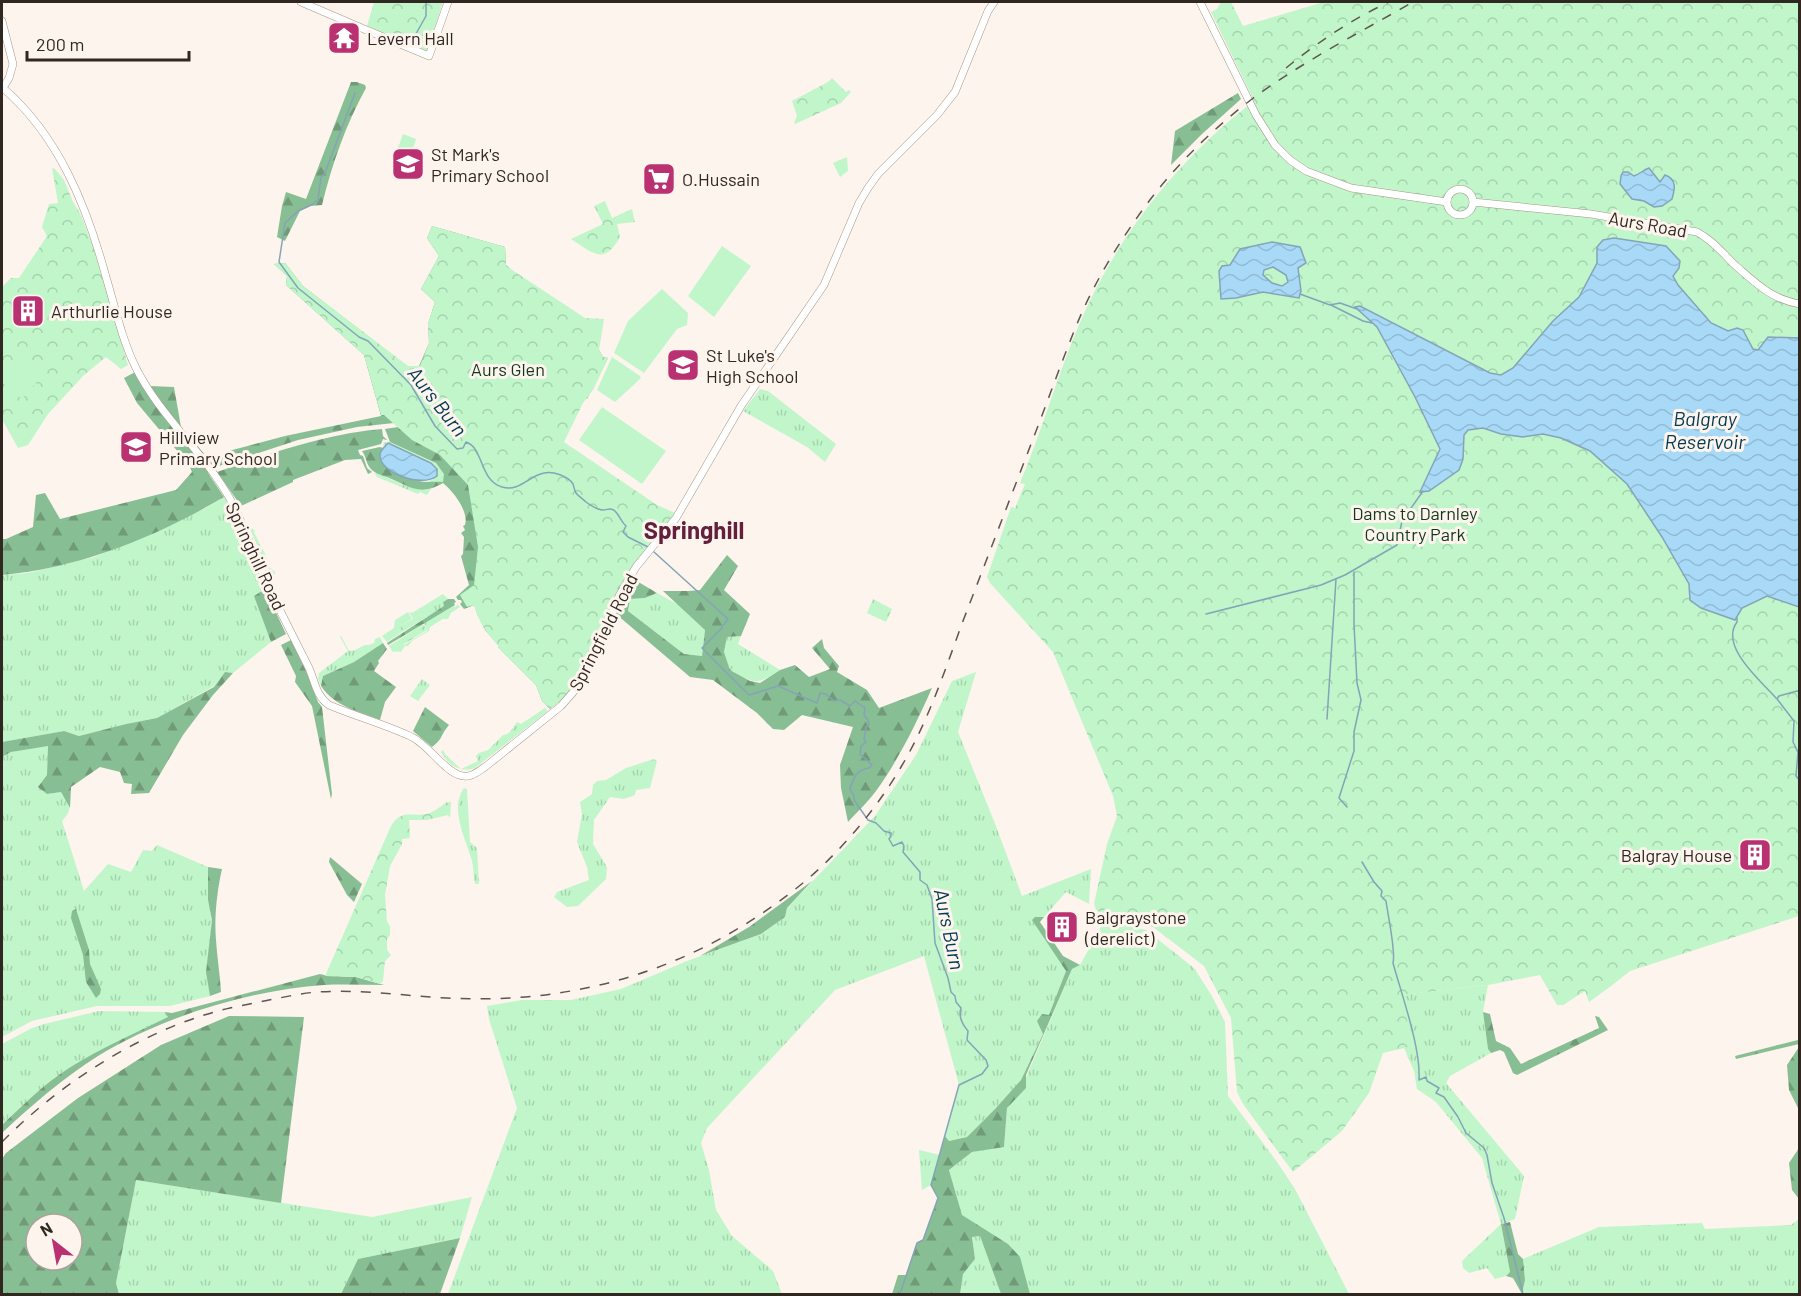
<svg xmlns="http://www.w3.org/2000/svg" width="1801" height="1296" font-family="Barlow,sans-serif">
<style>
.grass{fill:url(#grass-tufts)}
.forest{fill:url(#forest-firs);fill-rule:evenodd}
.park{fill:url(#park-crowns)}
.pitch{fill:#c0f6ca}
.water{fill:url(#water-waves);stroke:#84a4b7;stroke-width:1.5;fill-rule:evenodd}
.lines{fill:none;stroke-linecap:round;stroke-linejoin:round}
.stream{stroke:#84a4b7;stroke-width:1.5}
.minor-casing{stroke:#ab9585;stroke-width:8}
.minor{stroke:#fff;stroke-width:7}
.rail{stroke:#5f564f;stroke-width:1.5;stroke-dasharray:10 10;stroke-linecap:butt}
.labels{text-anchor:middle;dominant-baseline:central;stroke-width:6;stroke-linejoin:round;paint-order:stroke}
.poi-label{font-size:18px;fill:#302720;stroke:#fdf4ed;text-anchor:start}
.street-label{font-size:18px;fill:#302720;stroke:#fdf4ed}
.park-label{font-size:18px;fill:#10391c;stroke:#fdf4ed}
.water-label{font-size:20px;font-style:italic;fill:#003952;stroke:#fdf4ed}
.district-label{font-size:24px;font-weight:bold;fill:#62203c;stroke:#fdf4ed}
</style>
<defs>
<pattern id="grass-tufts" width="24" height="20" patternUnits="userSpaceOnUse" patternTransform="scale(1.5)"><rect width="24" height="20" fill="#c0f6ca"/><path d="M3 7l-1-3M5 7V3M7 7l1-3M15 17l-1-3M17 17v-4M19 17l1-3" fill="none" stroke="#a5d3ad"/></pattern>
<pattern id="forest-firs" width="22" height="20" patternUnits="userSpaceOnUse" patternTransform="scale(1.5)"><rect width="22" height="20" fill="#88be93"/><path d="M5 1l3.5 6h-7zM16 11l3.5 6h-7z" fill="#709a78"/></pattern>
<pattern id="park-crowns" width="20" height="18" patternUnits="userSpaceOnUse" patternTransform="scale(1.5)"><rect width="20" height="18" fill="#c0f6ca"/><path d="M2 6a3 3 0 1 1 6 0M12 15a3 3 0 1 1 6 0" fill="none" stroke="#a5d3ad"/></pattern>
<pattern id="water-waves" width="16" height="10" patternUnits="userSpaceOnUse" patternTransform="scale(1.5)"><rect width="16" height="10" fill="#a8daf8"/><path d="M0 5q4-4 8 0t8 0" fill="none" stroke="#91bbd4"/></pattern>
</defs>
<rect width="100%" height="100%" fill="#fdf4ed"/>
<path class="grass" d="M847,157L848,171L840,177L833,163Z
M760,389L768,391L836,444L825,462L807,447L743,411Z
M384,442L388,443L390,442L436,463L445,474L443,483L427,482L435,478L388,443L383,448L380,447L362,451L383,447Z
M376,472C394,480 411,492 431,489L427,495L420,492L418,494L377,477L375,474Z
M224,497L229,505L265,589L255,597L271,642L233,673L225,672L214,686L157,718L126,724L79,736L64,731L2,742V575L28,573L94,557L204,509Z
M252,528L255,531L254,532L263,551H264L270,568L275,572V574L270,575L250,529Z
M657,593L679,605L705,630L702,656L684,654L628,611L630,599L645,598Z
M443,594L448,599L443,602L445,606L427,617L422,614L413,619L409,612L412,613Z
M457,604L460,607L451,613L448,619H443L430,627L429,631L412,641L408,646H405L401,652L394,651L427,631L424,623L454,606L456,607Z
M408,612L412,619L402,625L398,632L399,634L387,642L382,636L394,628L395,620Z
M341,636L349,651L355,650L365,645H369L374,643L375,639L380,637L383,643L354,662L323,676L321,686L318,679L319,673L348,651L340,637Z
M741,636L738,644L780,670C755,686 756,684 730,670L724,652L727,637Z
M976,672L958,732L994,821L1022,896L1091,869L1089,904L1066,892L1044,917H1035L1066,971L1043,1034L1021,1080L996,1108L967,1137L949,1141L945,1136L959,1085L924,956L835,990L707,1128L701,1143L709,1170L716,1210L732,1236L773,1271L782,1294H448L517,1108L489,1019L487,1006L522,1000H571L621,989L687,961L761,934L785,917L787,908L875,816L916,755L952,681Z
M422,679L430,685L418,701L410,696Z
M545,708L548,711L475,768C460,773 448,765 441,752L443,750L445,754L461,769L478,761L476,756L479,753L488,750L503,735C511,734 513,727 517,722L521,724Z
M39,746H48L47,794L61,792C69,806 74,808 62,821L84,891L108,864L131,872L143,850L152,851L157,845L208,867V899L212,920L207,972L210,996L170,1006H97L32,1021L2,1037V757L11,752Z
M654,759L657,761L650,788L636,790L635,795L624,799L610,797L594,820L593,844L607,867L606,879L578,906L567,907L554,897L557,892L589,880L587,867L577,842L582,814L580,802L592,794L593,785L597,781L606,780L626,768Z
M464,788L467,789L470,842L477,848L479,884H475C473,877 474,869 472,861C466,839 449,809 464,788Z
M1105,920L1146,930L1194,968L1212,996L1225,1022L1228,1096L1277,1162L1295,1189L1349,1294H1030L1008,1244L962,1216L949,1170L972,1152L1004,1146L1007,1108L1025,1080L1072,969L1080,965Z
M1488,985L1483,1012L1488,1049L1491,1053L1450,1076L1446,1083L1524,1176L1515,1219L1501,1224L1510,1272L1506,1276L1495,1279L1487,1268L1469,1273L1463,1268L1462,1261L1501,1224L1482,1158L1436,1102L1417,1089L1414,1071L1404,1048L1413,1046L1400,995Z
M99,1011L165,1012L169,1017C135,1033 101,1048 69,1068C44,1084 23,1105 2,1125V1044L32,1028L44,1024Z
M919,1150L940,1155L931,1185L922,1190Z
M136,1180L372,1217L472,1197L460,1238L358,1259L341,1294H119L116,1283Z
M1799,1219V1294H1522L1525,1280L1523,1259L1599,1227L1702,1223L1705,1229L1791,1225Z
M980,1236L1001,1294H960L963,1273L975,1259L972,1237Z"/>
<path class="forest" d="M351,82H357L365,85L366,88C346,124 332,164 322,205L311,206L300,211L285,241L277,237L282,206L286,192L306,199Z
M1238,93L1241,99L1202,134L1171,165L1175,131Z
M432,226L505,247L506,265L599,350L603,357L608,358L587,399L552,383L472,376L648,549C625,559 587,665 567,693C563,699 556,704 550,709L542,701L536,685L498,647V645L485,630L474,605L464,609L460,604L462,602L461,600H458L456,597L469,585L461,556L463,554L464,537L461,533L465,530L463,526L465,525C469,512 454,492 443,483C419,497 409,486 387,477C381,475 374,473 370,468C366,463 366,456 362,451L380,447L383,448C372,468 404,478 419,481C427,483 435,481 443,482L444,474L436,463L390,442L385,429L398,427L394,423L357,427L298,440L216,467L208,473L224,497C156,537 80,568 2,575V539H6L33,527L36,495L45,493L60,519L176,490L192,472L189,465L137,403L124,378L139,370L150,386L174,387L181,427L213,464L225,452L285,436L381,416L364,355L286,285L287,276L274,264L285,263L303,286L407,366H419L429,343L428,324L435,302L421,289L439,256L427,238Z
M382,429L383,436L387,440L383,439L381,444L358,450L360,455L363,456L367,468L372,472L368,474L361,459L345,460L293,480V482L241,506L217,472C271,453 325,434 382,429Z
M727,555L738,566L724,590L750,614L741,636L727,637L724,652L730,670L750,681L760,683L780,670L795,665L809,677L830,669L812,648L822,639L824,648L839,666L837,672L867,690L879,708L932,688C916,724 899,759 876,791C868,802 857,812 848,822L841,788L840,765L853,727L802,715L784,730L773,729L757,713L713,680L690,677L616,614L631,583L635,580L657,593L645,598L630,599L628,611L684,654L702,656L705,630L663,591H689L700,590Z
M265,589L286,634L271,642L254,596Z
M448,599H454L456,602L454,603L455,605L388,645L387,643L444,606L443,602Z
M291,640L306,671L318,702L322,707L332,794L331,799L312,706L295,682L296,676L281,645Z
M383,643L387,649L378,661L379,663L374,671L396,687L385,702L380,720C358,711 334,706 321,686L323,676L354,662Z
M225,672L233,673L213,695L183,735L149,793L131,794L132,784L124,783L120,772L100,767L71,787L70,808L61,792L47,794L38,787L47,775L48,746L11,752L2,757V742L64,731L79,736L126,724L157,718L214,687Z
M425,707L449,725C441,734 443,739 432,747L413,731Z
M330,857L362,884L354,902L347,895L329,862Z
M208,867L222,869C217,891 214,917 216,940C217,957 220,974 221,992L210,996L206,972L212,920L208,900Z
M812,881L787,908L785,917L761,934L700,956L749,927Z
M76,909L89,950L90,964L101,989L100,994L96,998L86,982L83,955L71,918L72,911Z
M1035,917H1044L1040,922L1063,956L1080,965L1072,969L1026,1075V1088L1007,1108L1004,1147L972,1152L949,1170L962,1215L1008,1244L1020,1257L1030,1294H1001L980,1236L972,1237L975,1259L963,1274L960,1294H892L898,1275H906L917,1243L923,1240L938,1198L931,1185L945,1136L949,1141L967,1137L996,1108L1021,1080L1043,1034L1037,1021L1042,1014L1049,1015L1066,971L1032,920Z
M320,974L328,976L356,977L384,985C364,985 344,984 324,985C249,990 162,1017 98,1056C63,1078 32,1105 2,1133V1125C23,1105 44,1084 69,1068C101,1048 135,1033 168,1017L165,1012L172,1013Z
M1483,1012L1490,1014L1496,1041L1510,1048L1521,1064L1599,1028L1595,1016L1599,1017L1608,1030L1517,1075L1513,1073L1504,1052L1500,1050L1491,1053L1488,1049Z
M229,1016L304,1017L281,1203L136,1180L116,1283L119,1294H2V1159L6,1153L78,1098L161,1045ZM36,1224H72V1260H36Z
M1799,1034V1044L1736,1059L1735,1056L1798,1040Z
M1799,1047V1110L1789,1090L1787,1065Z
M1799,1148V1199L1792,1190L1789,1163Z
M1510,1222L1518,1254L1523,1259L1525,1280L1522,1294L1513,1278L1506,1276L1510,1272L1501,1224Z
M460,1238L440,1294H341L358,1259Z"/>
<path class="park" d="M374,2H443L427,51L367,26Z
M1221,2H1231L1243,26L1324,2H1799V916L1630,971L1611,986L1589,1002L1585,991L1563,1005H1557L1540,975L1488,985L1401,995L1413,1046L1383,1053L1369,1093L1342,1131L1293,1172L1243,1104L1237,1092L1231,1018L1204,966L1153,927L1132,918L1103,914L1096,910L1094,904L1107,844L1117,816L1113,796L1053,652L990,583L987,577L1011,507L1015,508L1025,484L1020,483C1042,431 1057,376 1079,325C1116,237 1179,158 1254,101L1211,12L1217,9Z
M832,78L846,92L849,90L851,92L841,103L795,124L794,123L797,116L792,101L828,82Z
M52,168L55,169L64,180L73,202L80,213L94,249L128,365L121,369L106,357L84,375L48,414L28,445L18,448L2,419V287L11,278H19L47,236L42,227L49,204L58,203Z
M605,201L612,218L632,209L635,222L617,224L620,237C604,266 593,253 571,239L603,224L594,206Z
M432,226L505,247L506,266L585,318L604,319L599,350L603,357L608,358L593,390L583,403L564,442L657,505L675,513L648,549C625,559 587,665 567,693C563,699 556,704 550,709L542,701L536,685L498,647V645C487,634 478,621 474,605L467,607L460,595L474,585L478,547L468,485L440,455L412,440L384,415H381L364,355L286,285L287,276L274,264L285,263L303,286L408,366H420L429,343L428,324L435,302L421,289L439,256L427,238Z
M873,599L892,609L886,622L867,613Z
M422,614L427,617L399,634L398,632L402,625Z
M423,624L427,630L404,644L401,650L393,652L389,646Z
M447,802H451L450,818L448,815L427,820H409L410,838L402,839V844L390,866L385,895L387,922L390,926V935L387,939V950L391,955L385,961L383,981L380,984L356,977L325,976L391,826C402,809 409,817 426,814C433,813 441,806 447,802Z"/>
<path class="pitch" d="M403,134L416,139L407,166L393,162Z
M722,246L751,266L714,317L688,296Z
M662,289L688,313L687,325L677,329L644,373L614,353L628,321Z
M18,355L43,375L22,399L2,382V375Z
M612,357L640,376L641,378L615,402L597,390Z
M602,407L666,451L642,484L579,440Z"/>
<path class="water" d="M1649,168L1660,182L1665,175C1677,179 1675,189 1672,199L1662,206L1654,207L1644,201L1632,199L1620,184L1621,176L1623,172H1628L1634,176C1640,174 1643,170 1649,168Z
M1614,238L1666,246L1680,261L1679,268L1673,276L1678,285L1711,323L1728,331L1737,328L1743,330L1753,349L1758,350L1768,337L1799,338V607L1767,596L1742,608L1735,620L1701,608L1690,600L1689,584L1662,537L1627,484L1590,451L1561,438L1543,434L1523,437L1501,434L1483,428L1468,430L1464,435L1463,459L1459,470L1429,491L1420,492L1440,449L1415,397L1377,327L1355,307L1360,306L1490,373L1501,375L1513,368L1553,321L1579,297L1597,263V247L1603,240Z
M1272,242L1300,247L1306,263L1298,268L1301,291L1299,298L1263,292L1236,298L1221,299L1219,271L1222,266L1230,265L1240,249ZM1273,267L1286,275L1288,282L1282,286L1272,283L1263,275L1264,270Z
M388,443L431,463L437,469V476C422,488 379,473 380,455C380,450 385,447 388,443Z"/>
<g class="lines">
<path class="stream" d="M413,39L426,16V2
M355,93L325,173L321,177L318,200L313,204L298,211L285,223L279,262L298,288L359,337L368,341L411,385L435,426L457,449L463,448L466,442C484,448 479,480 502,487C520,492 528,476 544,473C553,471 568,476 573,484C574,486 574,490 576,493C578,496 583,499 586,502C590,505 597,509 602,510C608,510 611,507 615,511C620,516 621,522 626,526L623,532L628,537L648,547
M1300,294L1330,305L1340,303L1357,309
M1331,305L1363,321L1372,323
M654,552L728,619L720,630L702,648L749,695L778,686L817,703L820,693L826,694L834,701L840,700L850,706L855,701L865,708L864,715L868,720L869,725L866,727L864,739L866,742L861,746L860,754L872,765L869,768C856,770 854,777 850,789L854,796V800L868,820L876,823L884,831L891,833V836L889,839L893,846L902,842L904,846L903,852L920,872V880L927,885L932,899L935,943L948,978L951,992L955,996L956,1002L961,1008C958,1017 962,1024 968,1031L967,1040L986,1060L988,1066L982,1074L959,1085L931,1185L938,1198L923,1240L917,1243L900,1294
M1206,614L1321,585L1345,575L1397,545L1402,521L1423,491
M1737,618V622C1719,646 1761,681 1776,698
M1800,692L1797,691L1779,696L1777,699L1794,721L1793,742L1798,752L1796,776L1800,781
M1327,719L1336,579
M1347,807L1339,798L1354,751V732L1361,700L1357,683L1354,624V572
M1362,862L1374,882L1382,891L1381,896L1386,901C1388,916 1396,952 1393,963C1402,996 1421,1048 1419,1080L1426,1077L1427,1081L1439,1088L1436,1093L1444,1097L1458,1117L1466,1133L1484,1148L1487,1155L1492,1183L1504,1218L1523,1294
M1800,1236V1245"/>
<defs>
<path id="minor" d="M301,2L364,29L429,56L448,2
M1200,2L1256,115L1275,145L1290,160L1306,171L1351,188L1447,202
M2,21L13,64L9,78L3,88C59,136 87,207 106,277C115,307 122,340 136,368C163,422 215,461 239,517C249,541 259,565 269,588C282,615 295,640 308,666C315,680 315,695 329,705C355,716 387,725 412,737C429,746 444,770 459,775C470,779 477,772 485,767L561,706L575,690L608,624L619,596L636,567L676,518L741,406L824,285L859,203L868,188L878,174L937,115L955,92L988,11L994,2
M1447 202a13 13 0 1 1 26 0a13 13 0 1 1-26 0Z
M1473,202L1591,214L1697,232C1714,241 1723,254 1736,266C1757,284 1771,299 1800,304"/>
</defs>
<use href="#minor" class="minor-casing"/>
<use href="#minor" class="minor"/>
<path class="rail" d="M1286,68C1318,42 1352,19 1389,2
M2,1142C61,1082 147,1027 230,1008C243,1005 256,1003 269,1000C285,997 302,993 318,992C361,989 404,996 447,998C578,1005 695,969 798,887C837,856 876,810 901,767C928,722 945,670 963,621C988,556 1013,491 1038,426C1051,392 1063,358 1077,324C1093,285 1116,247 1141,212C1171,170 1210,131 1252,99C1302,62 1359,33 1413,2"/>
</g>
<defs>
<symbol id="temple-square" viewBox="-11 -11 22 22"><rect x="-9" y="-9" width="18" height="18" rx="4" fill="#b93170" stroke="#fdf4ed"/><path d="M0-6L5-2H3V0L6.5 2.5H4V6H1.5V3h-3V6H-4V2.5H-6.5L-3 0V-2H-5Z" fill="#fff"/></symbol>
<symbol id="school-square" viewBox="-11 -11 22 22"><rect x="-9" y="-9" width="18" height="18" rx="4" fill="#b93170" stroke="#fdf4ed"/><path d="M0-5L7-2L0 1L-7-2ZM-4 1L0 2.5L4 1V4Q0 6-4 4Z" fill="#fff"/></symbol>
<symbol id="supermarket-square" viewBox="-11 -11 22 22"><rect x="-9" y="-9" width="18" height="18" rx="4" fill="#b93170" stroke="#fdf4ed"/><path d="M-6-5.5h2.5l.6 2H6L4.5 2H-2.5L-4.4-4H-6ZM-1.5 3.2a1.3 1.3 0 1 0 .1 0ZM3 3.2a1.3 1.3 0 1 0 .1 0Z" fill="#fff"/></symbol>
<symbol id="building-square" viewBox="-11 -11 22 22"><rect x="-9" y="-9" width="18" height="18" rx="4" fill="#b93170" stroke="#fdf4ed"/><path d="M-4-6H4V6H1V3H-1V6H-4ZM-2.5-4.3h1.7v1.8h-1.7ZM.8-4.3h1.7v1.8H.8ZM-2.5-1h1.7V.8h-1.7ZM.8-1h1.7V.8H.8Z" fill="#fff"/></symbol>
</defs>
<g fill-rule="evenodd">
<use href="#temple-square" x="325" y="19" width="38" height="38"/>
<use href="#school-square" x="389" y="145" width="38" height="38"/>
<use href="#supermarket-square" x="640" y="160" width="38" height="38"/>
<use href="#building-square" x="9" y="292" width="38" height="38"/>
<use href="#school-square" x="664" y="346" width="38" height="38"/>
<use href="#school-square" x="117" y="428" width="38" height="38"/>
<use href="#building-square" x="1736" y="836" width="38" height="38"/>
<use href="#building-square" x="1043" y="908" width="38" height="38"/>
</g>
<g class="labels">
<g class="poi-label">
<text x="367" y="38">Levern Hall</text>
<text x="431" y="154">St Mark's<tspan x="431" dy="21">Primary School</tspan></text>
<text x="682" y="179">O.Hussain</text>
<text x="51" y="311">Arthurlie House</text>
<text x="706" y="355">St Luke's<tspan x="706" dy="21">High School</tspan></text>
<text x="159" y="437">Hillview<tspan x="159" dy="21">Primary School</tspan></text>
<text x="1732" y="855" text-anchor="end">Balgray House</text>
<text x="1085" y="917">Balgraystone<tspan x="1085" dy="21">(derelict)</tspan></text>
</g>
<g class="street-label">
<text transform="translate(1648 224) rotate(10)">Aurs Road</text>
<text transform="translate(256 556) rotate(65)">Springhill Road</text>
<text transform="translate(603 632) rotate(-63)">Springfield Road</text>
</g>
<g class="park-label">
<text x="508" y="369">Aurs Glen</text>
<text x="1415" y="513">Dams to Darnley<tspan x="1415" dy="21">Country Park</tspan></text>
</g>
<g class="water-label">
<text transform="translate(438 401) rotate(52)">Aurs Burn</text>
<text x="1705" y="418">Balgray<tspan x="1705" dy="23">Reservoir</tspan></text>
<text transform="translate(950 929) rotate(78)">Aurs Burn</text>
</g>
<g class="district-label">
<text x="694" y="529">Springhill</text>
</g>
</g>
<rect width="1801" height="1296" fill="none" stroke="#302720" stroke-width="6"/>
<g transform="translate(54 1242) rotate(329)"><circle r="28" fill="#fdf4ed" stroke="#aba29b" stroke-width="1.5"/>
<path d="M0-4.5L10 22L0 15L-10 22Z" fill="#b93170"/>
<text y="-9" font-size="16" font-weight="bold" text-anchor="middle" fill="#302720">N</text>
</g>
<path d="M27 51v9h162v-9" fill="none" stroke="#302720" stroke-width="3"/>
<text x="36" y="51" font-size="18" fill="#302720" stroke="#fdf4ed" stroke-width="4.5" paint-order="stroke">200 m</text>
</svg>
